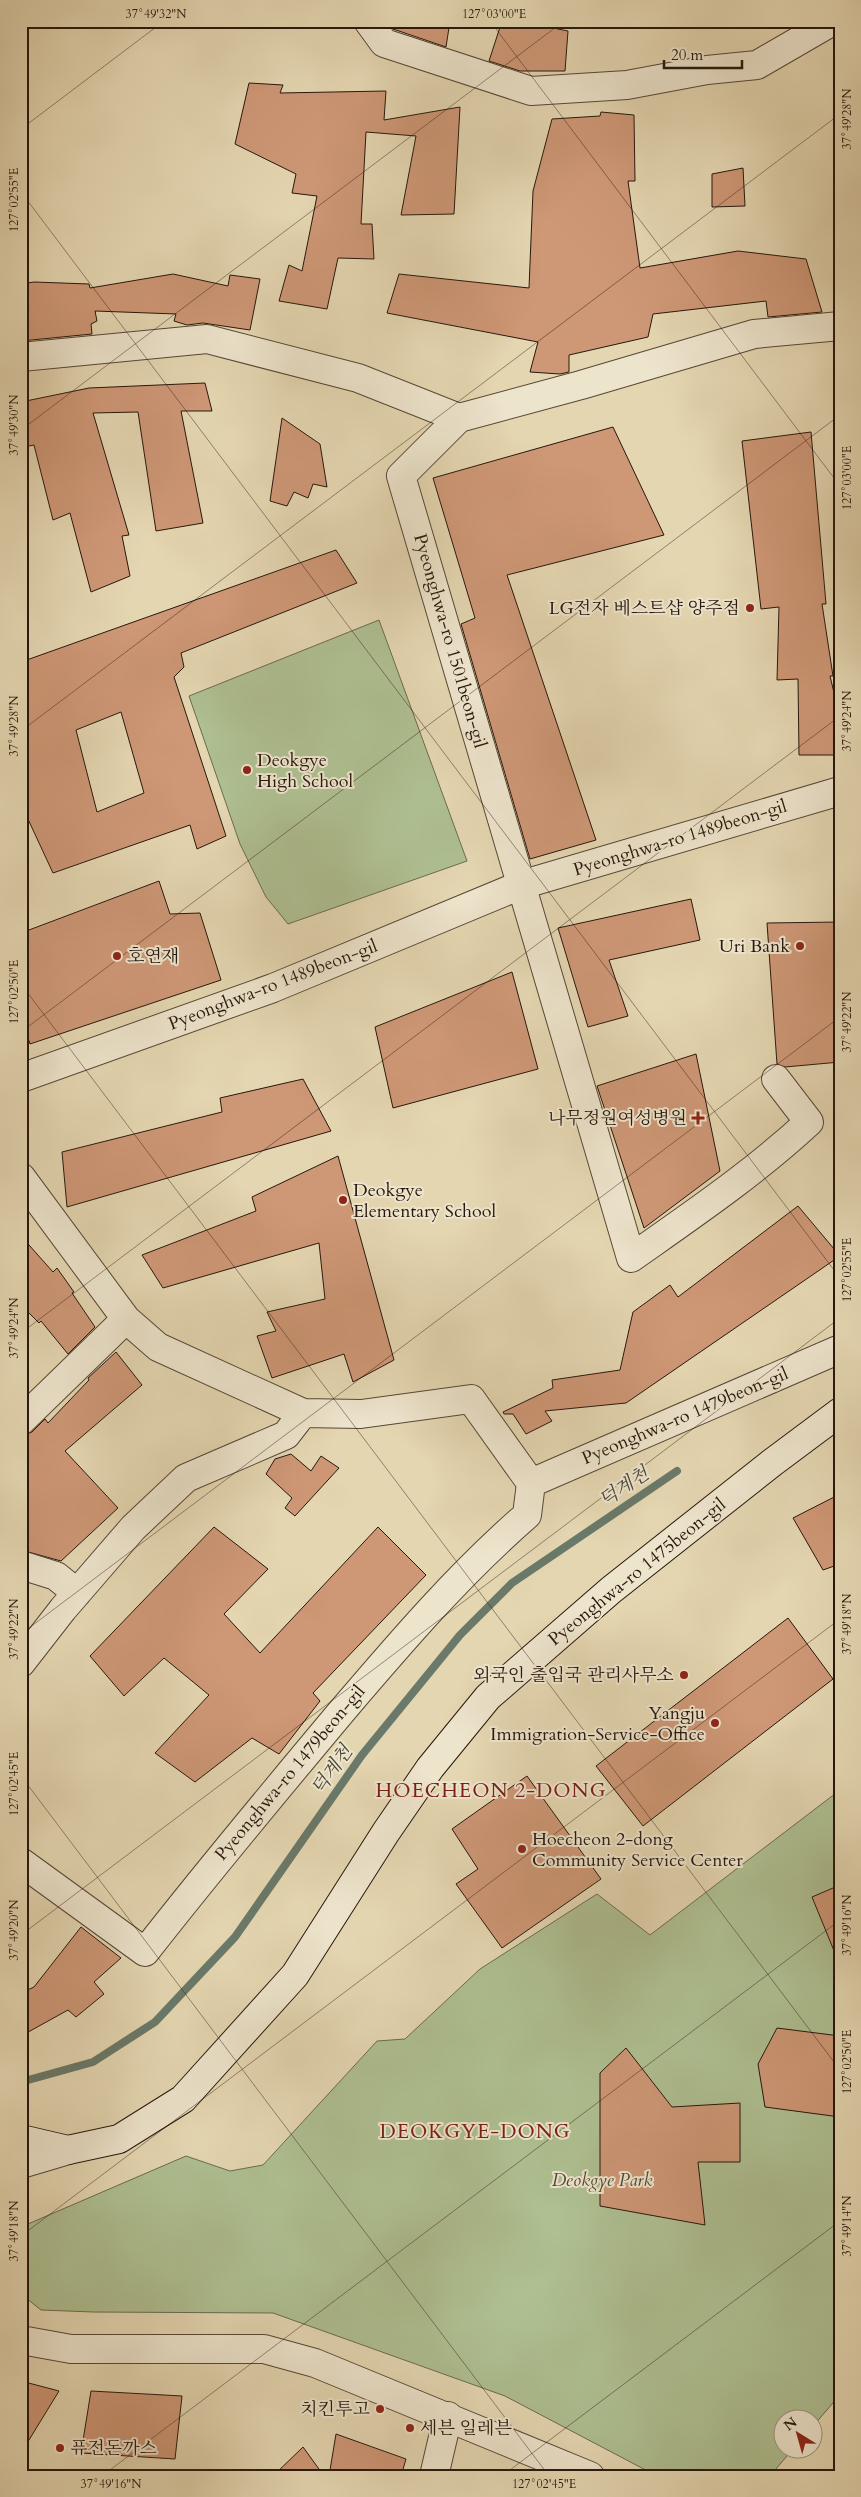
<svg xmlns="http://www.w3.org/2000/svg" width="861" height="2497" font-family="Cardo,'Noto Serif KR',serif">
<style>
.green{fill:#aebf91;stroke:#6a6b4f}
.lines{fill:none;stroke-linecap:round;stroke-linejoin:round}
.stream{stroke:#6a7969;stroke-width:8}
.building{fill:#ce9776;stroke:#27170d;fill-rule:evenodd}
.street-casing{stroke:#564736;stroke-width:30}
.secondary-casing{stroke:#27170d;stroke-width:30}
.street{stroke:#ede4cc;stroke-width:28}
.secondary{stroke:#ede4cc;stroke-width:28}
.ticks{fill:none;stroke:#27170d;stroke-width:1;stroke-opacity:0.45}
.poi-dot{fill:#8f2418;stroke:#ede4cc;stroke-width:2}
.labels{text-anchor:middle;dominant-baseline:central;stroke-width:4;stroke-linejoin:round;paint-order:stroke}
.poi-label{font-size:18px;fill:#27170d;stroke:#ede4cc;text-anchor:end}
.street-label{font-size:18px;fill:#27170d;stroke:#ede4cc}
.park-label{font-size:18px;font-style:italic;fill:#504935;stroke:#ede4cc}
.water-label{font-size:19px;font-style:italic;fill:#49483b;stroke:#ede4cc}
.quarter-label{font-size:20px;letter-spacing:1px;fill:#7a1f14;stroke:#ede4cc}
.neatline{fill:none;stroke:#27170d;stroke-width:2}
.ticks-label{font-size:12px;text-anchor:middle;fill:#27170d}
</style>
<rect width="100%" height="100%" fill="#e4d6b1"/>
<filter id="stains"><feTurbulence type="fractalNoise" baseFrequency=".004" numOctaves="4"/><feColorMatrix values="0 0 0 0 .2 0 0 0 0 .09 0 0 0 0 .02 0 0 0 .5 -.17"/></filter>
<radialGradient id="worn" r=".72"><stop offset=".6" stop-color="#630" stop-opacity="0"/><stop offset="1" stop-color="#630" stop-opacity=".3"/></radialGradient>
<path class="green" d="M379,620L467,861L288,924L266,897L240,844L189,696Z
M840,1790V2365L838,2397L814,2425V2420H784V2450H792L770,2476H657L505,2396L273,2313L93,2312L41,2310L21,2294V2227L186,2156L230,2171L263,2165L377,2041L405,2039L480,1969L597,1894L650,1935Z"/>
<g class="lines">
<path class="stream" d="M21,2082L93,2062L155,2022L235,1937L362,1755L460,1635L512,1583L677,1471"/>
</g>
<path class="building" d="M388,21H450L446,47L393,29Z
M502,21H519L568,31L565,71H520L489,61Z
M249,83L283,85L280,93L386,91L384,120L460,107L454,214L401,215L416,136L366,132L361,224H372L374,259L338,258L327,309L279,301L289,265L302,271L317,196L292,193L296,174L235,144Z
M601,112L634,115L635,181H628L640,268L738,251L806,259L822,312L768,317L766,301L653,314L648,337L569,355V372L560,374L530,372L538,342L387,313L399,274L529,288L533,191L552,119L600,116Z
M743,168L745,206L712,207V174Z
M173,274L228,286L230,275L260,279L250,330L203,323L187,325L174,321L176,314L95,311L97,321L91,324L92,334L21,341V284L34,282L89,284L90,288Z
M205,383L212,411H181L203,523L156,531L138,412L93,413L129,535L122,536L130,576L91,592L70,513L53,520L34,445L24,447L21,402L89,388Z
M282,418L320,444L327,487L313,484L308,498L294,492L287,506L270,501Z
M613,427L664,535L507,575L596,840L530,859L461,624L475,618L433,478Z
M811,432L826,604H822L833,676H830L840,718V755H799L798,679L777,680L779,607L761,609L742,441Z
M336,550L357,583L181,653L184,667L174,677L226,836L197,849L190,825L53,873L27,817L21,819V662ZM121,712L144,793L97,812L76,730Z
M159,881L170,914L200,913L221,980L30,1044L21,1016V933Z
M691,899L700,940L609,960L628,1016L588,1027L558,928Z
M840,922V1062L785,1067L777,1064L767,923Z
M512,972L538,1069L393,1108L375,1027Z
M696,1054L720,1171L644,1228L597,1086Z
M303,1079L331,1131L67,1207L62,1152L222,1112L220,1098Z
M338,1156L394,1360L353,1382L344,1354L272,1378L257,1336L276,1331L267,1312L325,1299L319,1243L163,1288L142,1255L256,1211L252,1197Z
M798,1206L840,1256L626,1403L545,1411L552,1421L526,1434L513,1414H504L503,1412L553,1388L552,1380L620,1370L633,1312L670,1285L678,1297Z
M21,1236L53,1272L57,1268L74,1292L72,1293L95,1327L68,1354L41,1321L39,1323L21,1305Z
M116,1352L142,1385L65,1451L118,1508L61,1561L21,1550V1436L32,1432L45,1419L48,1423L89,1380L88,1378Z
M291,1454L311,1471L321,1456L339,1468L295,1516L285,1508L292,1498L266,1474L275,1459Z
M840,1494V1564L823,1570L793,1518Z
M214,1527L268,1569L224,1614L260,1653L378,1527L426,1575L313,1693L320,1701L279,1754L252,1738L195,1782L155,1753L209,1695L164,1658L124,1696L90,1656Z
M788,1618L833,1679L643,1826L596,1766Z
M527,1776L601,1879L502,1948L456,1884L478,1869L452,1829Z
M840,1885V1963H839L812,1897Z
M81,1927L121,1958L94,1982L104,1994L76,2017L68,2010L21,2036V1993L34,1987Z
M777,2028L840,2036V2117L765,2107L758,2064Z
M626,2048L672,2107L740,2103V2162H698L705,2225L600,2206V2073Z
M21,2381L59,2391L21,2453Z
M91,2391L182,2396L175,2459L81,2453Z
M336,2434L406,2459L401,2476H329Z
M303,2447L324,2476H273Z"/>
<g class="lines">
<defs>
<path id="street" d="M368,21L384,43L531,91L627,85L707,70L757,65L833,21
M21,357L207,339L358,378L459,418
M21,1078L273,988L521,885L840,791
M776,1079L809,1122C754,1173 692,1215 631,1258L401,476L459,418L581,385L754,334L840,326
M21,1177L126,1319L21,1421
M126,1319L158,1347L303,1413
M21,1565L56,1576L77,1593
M21,1663L63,1609L133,1528L186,1478L286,1435L303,1413L361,1414L471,1399L531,1483L840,1349
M21,1862L145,1952C209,1870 275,1791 342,1711C400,1643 459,1574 527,1515L531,1483
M21,2164L68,2150
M21,2340L71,2349H264L315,2363L590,2476
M434,2476L448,2416"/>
<path id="secondary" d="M21,2139L68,2150L119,2139L183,2099L295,1975L386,1832L430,1768L488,1697L611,1590L773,1462L840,1412"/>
</defs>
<use href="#street" class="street-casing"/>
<use href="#secondary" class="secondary-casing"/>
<use href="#street" class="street"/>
<use href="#secondary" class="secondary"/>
</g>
<path class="ticks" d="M490,21L840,486M21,129L164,21M21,192L840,1278M21,430L564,21M21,731L840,114M21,984L840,2070M21,1032L840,415M21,1333L840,716M21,1634L840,1017M21,1776L549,2476M21,1935L840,1318M21,2236L840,1619M102,2476L840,1920M502,2476L840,2221"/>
<g class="poi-dot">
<circle cx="750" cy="608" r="5"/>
<circle cx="247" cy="770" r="5"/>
<circle cx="800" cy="946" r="5"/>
<circle cx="117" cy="956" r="5"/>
<path d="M695.5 1110.5h5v5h5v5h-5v5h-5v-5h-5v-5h5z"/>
<circle cx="343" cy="1200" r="5"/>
<circle cx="684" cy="1675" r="5"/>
<circle cx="715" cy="1723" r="5"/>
<circle cx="522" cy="1849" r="5"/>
<circle cx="380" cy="2409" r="5"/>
<circle cx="410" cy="2428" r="5"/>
<circle cx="60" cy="2448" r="5"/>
</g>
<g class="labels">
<g class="poi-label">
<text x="740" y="608">LG전자 베스트샵 양주점</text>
<text x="257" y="760" text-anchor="start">Deokgye<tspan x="257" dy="21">High School</tspan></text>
<text x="790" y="946">Uri Bank</text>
<text x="127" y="956" text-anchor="start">호연재</text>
<text x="687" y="1118">나무정원여성병원</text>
<text x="353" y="1190" text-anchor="start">Deokgye<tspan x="353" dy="21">Elementary School</tspan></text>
<text x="674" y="1675">외국인 출입국 관리사무소</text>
<text x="705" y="1713">Yangju<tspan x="705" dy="21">Immigration-Service-Office</tspan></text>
<text x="532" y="1839" text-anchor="start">Hoecheon 2-dong<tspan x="532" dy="21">Community Service Center</tspan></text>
<text x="370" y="2409">치킨투고</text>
<text x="420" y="2428" text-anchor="start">세븐 일레븐</text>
<text x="70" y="2448" text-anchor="start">퓨전돈까스</text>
</g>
<g class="street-label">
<text transform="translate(450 641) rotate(74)">Pyeonghwa-ro 1501beon-gil</text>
<text transform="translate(680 838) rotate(-17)">Pyeonghwa-ro 1489beon-gil</text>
<text transform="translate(273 985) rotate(-21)">Pyeonghwa-ro 1489beon-gil</text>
<text transform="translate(685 1416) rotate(-23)">Pyeonghwa-ro 1479beon-gil</text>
<text transform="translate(637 1572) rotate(-39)">Pyeonghwa-ro 1475beon-gil</text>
<text transform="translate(290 1773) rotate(-50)">Pyeonghwa-ro 1479beon-gil</text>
</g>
<g class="park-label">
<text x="602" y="2180">Deokgye Park</text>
</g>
<g class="water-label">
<text transform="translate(624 1487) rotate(-34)">덕계천</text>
<text transform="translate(332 1770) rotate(-55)">덕계천</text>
</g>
<g class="quarter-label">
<text x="491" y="1790">HOECHEON 2-DONG</text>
<text x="475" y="2131">DEOKGYE-DONG</text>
</g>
</g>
<rect width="861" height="2497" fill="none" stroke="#e4d6b1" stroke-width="55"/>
<g transform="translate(798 2434) rotate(323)"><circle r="24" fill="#ede4cc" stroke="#9e9280"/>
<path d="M0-4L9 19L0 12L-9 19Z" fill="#8f2418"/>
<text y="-8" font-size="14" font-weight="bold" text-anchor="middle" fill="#27170d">N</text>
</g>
<path d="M664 60v8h78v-8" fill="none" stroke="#27170d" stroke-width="2.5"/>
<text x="671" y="60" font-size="15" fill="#27170d" stroke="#ede4cc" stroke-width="4" paint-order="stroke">20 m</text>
<rect x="28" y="28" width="806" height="2442" class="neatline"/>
<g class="ticks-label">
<text x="156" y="18">37°49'32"N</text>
<text x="494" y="18">127°03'00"E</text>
<text transform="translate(847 119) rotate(-90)" y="4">37°49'28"N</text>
<text transform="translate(14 200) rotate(-90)" y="4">127°02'55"E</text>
<text transform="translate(14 425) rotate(-90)" y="4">37°49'30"N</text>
<text transform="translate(847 478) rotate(-90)" y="4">127°03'00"E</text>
<text transform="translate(847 721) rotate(-90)" y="4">37°49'24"N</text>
<text transform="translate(14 726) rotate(-90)" y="4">37°49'28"N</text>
<text transform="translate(14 992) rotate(-90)" y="4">127°02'50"E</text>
<text transform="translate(847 1022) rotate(-90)" y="4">37°49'22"N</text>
<text transform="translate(847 1270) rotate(-90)" y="4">127°02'55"E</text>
<text transform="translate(14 1328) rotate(-90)" y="4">37°49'24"N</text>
<text transform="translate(847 1624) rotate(-90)" y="4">37°49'18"N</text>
<text transform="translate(14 1629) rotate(-90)" y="4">37°49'22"N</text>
<text transform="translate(14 1784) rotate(-90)" y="4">127°02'45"E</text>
<text transform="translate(847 1925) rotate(-90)" y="4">37°49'16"N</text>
<text transform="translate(14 1930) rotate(-90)" y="4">37°49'20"N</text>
<text transform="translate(847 2062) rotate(-90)" y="4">127°02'50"E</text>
<text transform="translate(847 2226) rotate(-90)" y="4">37°49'14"N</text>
<text transform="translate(14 2231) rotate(-90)" y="4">37°49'18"N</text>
<text x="111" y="2488">37°49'16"N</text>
<text x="544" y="2488">127°02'45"E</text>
</g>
<rect width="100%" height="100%" filter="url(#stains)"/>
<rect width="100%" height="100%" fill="url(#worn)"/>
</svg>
